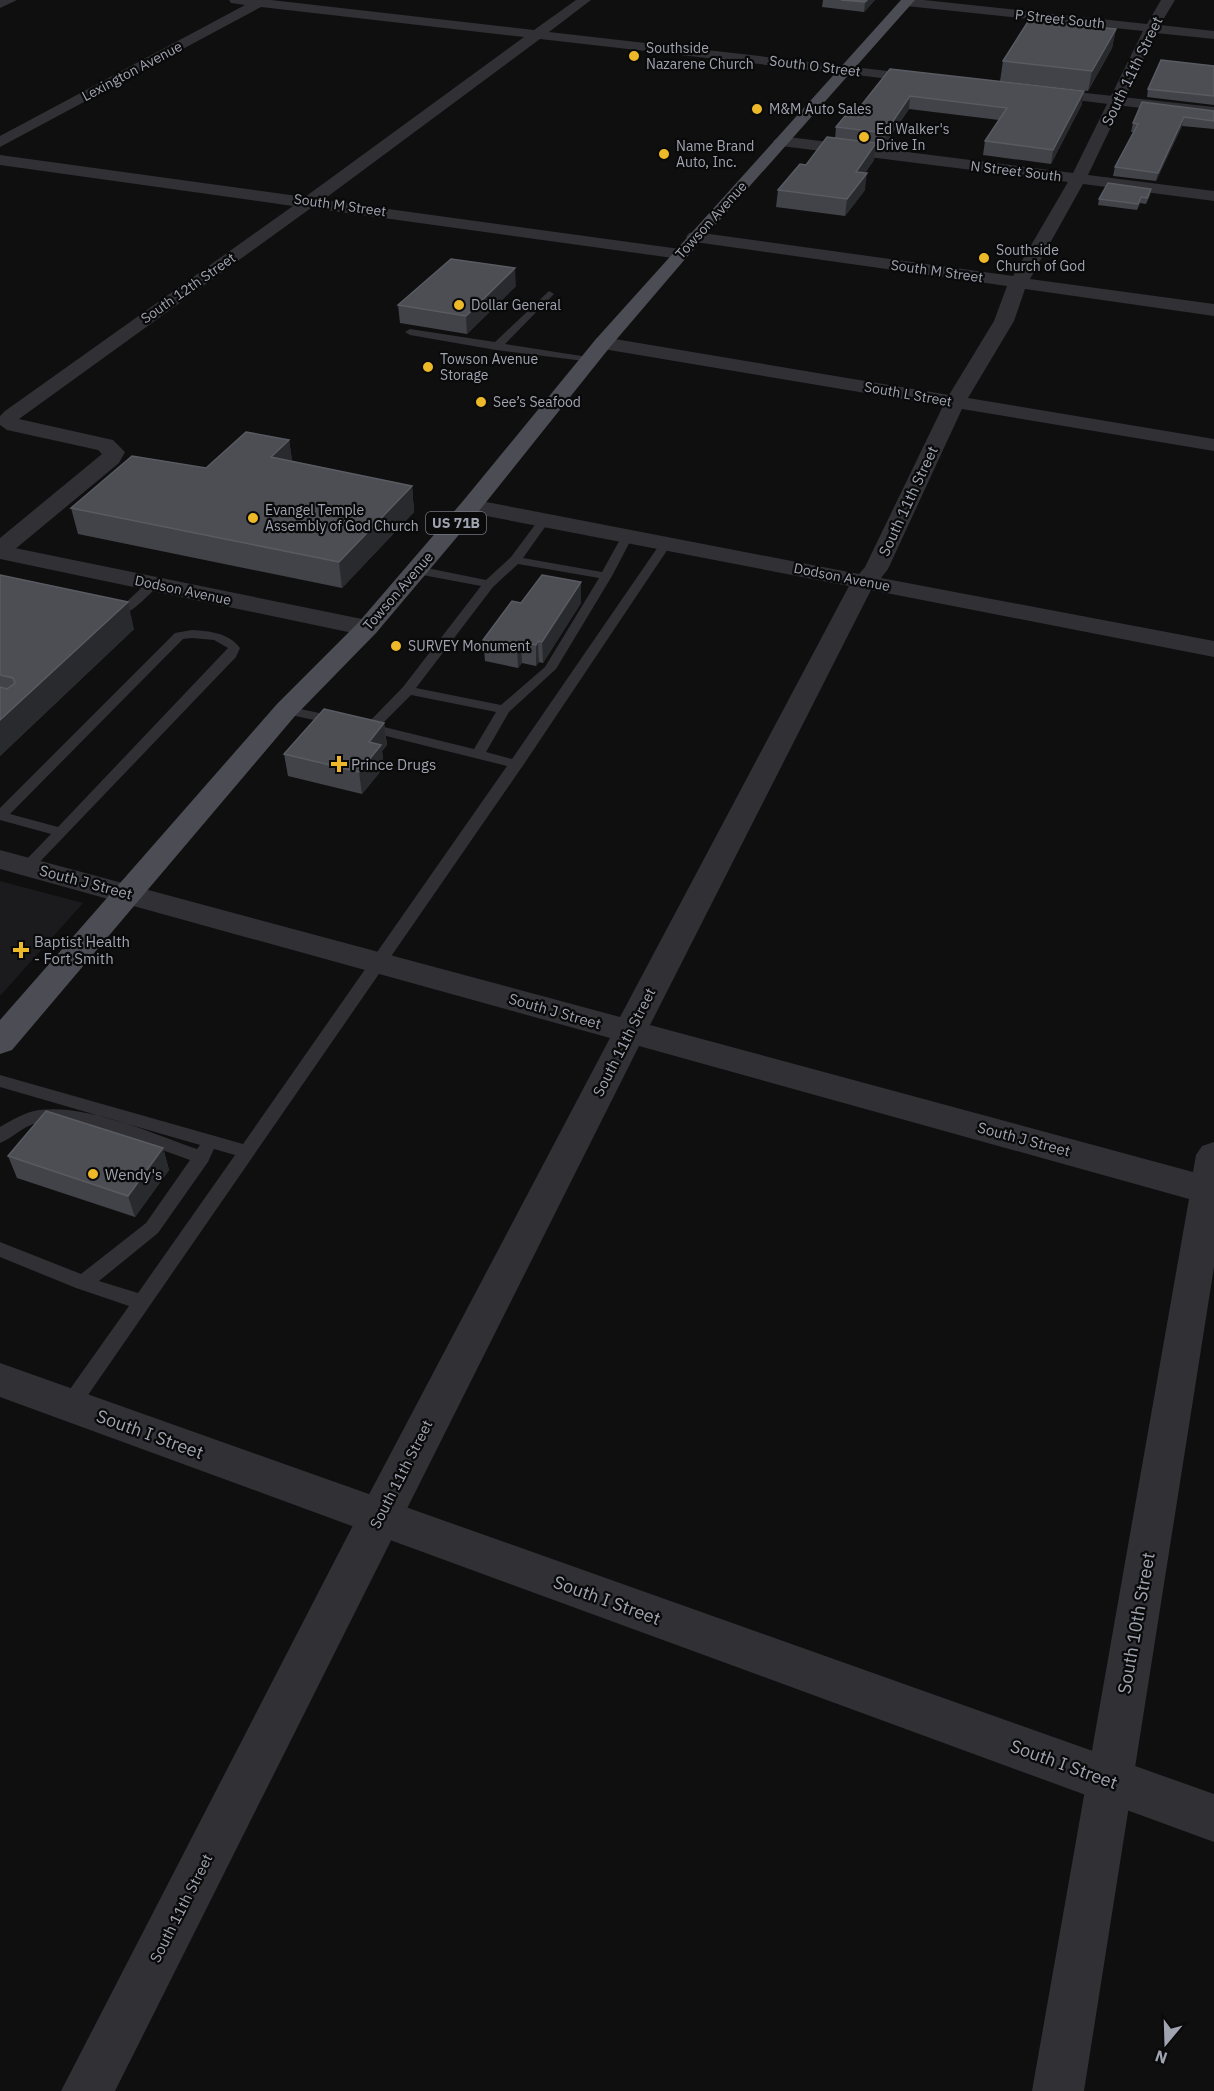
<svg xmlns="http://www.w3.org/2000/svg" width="1214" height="2091" font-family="'IBM Plex Sans',sans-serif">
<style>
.built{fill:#1b1b1d}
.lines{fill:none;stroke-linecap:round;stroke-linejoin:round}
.service{fill:#303035;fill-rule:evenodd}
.minor{fill:#303035;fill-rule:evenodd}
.tertiary{fill:#303035;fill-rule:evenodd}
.primary{fill:#4c4d54;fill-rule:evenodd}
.wall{fill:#424348}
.shaded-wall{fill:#292a2d}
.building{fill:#4c4e53;stroke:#595b62;stroke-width:1.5}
.poi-dot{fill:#eeb929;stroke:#0a0a0b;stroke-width:2}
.labels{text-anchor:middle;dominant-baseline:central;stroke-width:4.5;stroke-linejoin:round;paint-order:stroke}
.far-street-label{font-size:14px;fill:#a0a4b1;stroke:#0a0a0b}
.far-poi-label{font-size:14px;fill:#a0a4b1;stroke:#0a0a0b;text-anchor:start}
.shield{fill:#0a0a0b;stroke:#73767f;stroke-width:1.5}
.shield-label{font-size:14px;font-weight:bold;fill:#a0a4b1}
.street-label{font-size:15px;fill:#a0a4b1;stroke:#0a0a0b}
.poi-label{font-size:15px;fill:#a0a4b1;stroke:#0a0a0b;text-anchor:start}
.near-street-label{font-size:18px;fill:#a0a4b1;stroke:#0a0a0b}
</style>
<rect width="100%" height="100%" fill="#0f0f10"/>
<path class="built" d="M0,881L83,903L0,996Z"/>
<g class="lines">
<path class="service" d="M549,291L554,294L552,296L505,344L588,357L593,360L592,362L496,350L410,335L405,332L410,329L495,342Z
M544,517L550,520L523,558L602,572L623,534L627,533L633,536L612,576L556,669L509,712L486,752L512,759L662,541H670L672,543L524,764L77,1411L70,1414L63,1411L60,1405L63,1399L129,1306L76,1288L0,1257V1242L81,1274L146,1223L190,1160C150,1146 78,1115 37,1123C23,1126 13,1138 0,1143V1127C12,1120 25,1112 39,1110C88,1104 151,1133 197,1149L200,1145L0,1087V1075L243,1144L507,766L366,731L357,726L359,723H368L403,687L481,586L417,574L411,570L417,566L486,580L511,557L540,518ZM518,564L599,578L545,667L501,705L416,688L493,587ZM411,695L496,712L474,749L380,726ZM214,1149L235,1155L138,1293L99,1281L158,1233L208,1162Z
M153,580L159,584L157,587C143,600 126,621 105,617L103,614L122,606L149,581Z
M192,630C210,631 229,633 240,648L236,657L33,869H23L21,866L23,863L51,834L0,820V808L175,633ZM192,638L214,640L228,648L58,827L10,814L183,639Z
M286,706L343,718L345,721L338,725L281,713L279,710L281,707Z"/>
<path class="minor" d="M0,0H17L0,8Z
M229,0H271L534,30L576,0H591L549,32L846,66L853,70L846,74L540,39L323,200L680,249L686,250L689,254L686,258L680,259L311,208L19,419L113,440L125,452L119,463L8,555L0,557V538L102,454L98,450L7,430L0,425V416L5,411L293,206L0,165V155L305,197L524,37L261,7L0,147V136L245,5L231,3Z
M901,0H924L1147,24L1161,0H1175L1160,25L1214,31V39L1156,33L1088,175L1214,191V201L1083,184L1030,279L1214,304V316L1025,289L1014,321L968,398L1214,439V451L962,409L888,569L881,578L1214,641V657L871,590L650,1025L1193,1172L1196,1155L1202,1146L1214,1142V1267L1084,2091H1032L1189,1199L639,1046L115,2091H61L364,1504L610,1038L0,869V850L620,1017L849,586L471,513L463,511L460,506L463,501L471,499L859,574L865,567L943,406L603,349L596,347L593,343L596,339L603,337L949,395L994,321L1007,286L695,242L689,241L686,237L689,233L695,232L1013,276L1068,182L781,146L773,141L781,136L1073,173L1143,31L906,6L901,5Z"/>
<path class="tertiary" d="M846,66L929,76L936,80L929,84L841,73L839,70Z
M1040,88L1214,107V117L1035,95L1033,92L1035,89Z
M0,545L367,620L376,623L380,628L376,633L367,636L0,559Z
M0,1363L1214,1794V1842L0,1397Z"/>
<path class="primary" d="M901,0H915L686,258L610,347L479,511L376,633L295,716L12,1050L0,1054V1020L277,704L358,623L463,501L596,339Z"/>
</g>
<path class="wall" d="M823,0H875L864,12L822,7Z
M1116,29L1112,48L1088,91L1000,81L1003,61Z
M1214,66V105L1147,97L1148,89Z
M890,69L1082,104L1051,164L983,155L985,141L999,120L909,109L883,147L875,146L874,160L865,173V190L845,216L776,207L778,190L835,139L836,127L852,117Z
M1214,111V129L1182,126L1156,181L1113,176L1115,167L1134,132H1131L1133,123Z
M1151,189L1150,195L1146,204L1140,203L1137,210L1098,205L1099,199Z
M516,286L467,334L400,323L398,305Z
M289,440L292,461L412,486L414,512L342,588L78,534L71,508L206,468Z
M0,575L134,629L0,756Z
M521,603H581L543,663L539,662L536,666L522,663L518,668L485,661L483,640Z
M384,723L387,745L382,751L384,767L362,794L288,776L284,754Z
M163,1148L169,1170L135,1217L17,1178L8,1156Z"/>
<path class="shaded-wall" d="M867,0H875L864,12L865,2Z
M1116,29L1112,48L1088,91L1092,71Z
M1084,91L1082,104L1051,164L1053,150Z
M910,96L909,109L883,147L885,133Z
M1184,117L1182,126L1156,181L1158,173Z
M876,143L874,160L854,188L856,172Z
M867,173L865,190L845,216L847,199Z
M515,268L516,286L467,334L466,316Z
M289,440L293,465L271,457Z
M412,486L414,512L342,588L339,562Z
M581,582V603L543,663L542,642Z
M128,602L134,629L0,756V720Z
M538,641L539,662L536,666V645Z
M521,642L522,663L518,668L517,647Z
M384,723L387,745L382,751L384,767L362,794L359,772L369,742Z
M163,1148L169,1170L135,1217L128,1196Z"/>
<path class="building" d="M841,0H867L865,2Z
M1029,20L1116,29L1092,71L1003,61Z
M1161,60L1214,66V96L1148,89Z
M890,69L1084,91L1053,150L985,141L1007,108L910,96L885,133L836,127L845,116L852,117Z
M1142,102L1214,111V121L1184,117L1158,173L1115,167L1138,124L1133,123Z
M827,137L876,143L856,172L867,173L847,199L778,190L800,164L806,165Z
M1108,183L1151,189L1147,198L1141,197L1138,204L1099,199Z
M451,259L515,268L466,316L398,305Z
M246,432L289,440L271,457L412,486L339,562L71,508L132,456L206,468Z
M0,575L128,602L0,720V687L7,689L15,683L13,678L0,675Z
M542,575L581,582L542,642L538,641L536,645L521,642L517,647L483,640L512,601L521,603Z
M324,709L384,723L369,742L381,745L359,772L284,754Z
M46,1111L163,1148L128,1196L8,1156Z"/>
<g class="poi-dot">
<circle cx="634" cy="56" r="6"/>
<circle cx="757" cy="109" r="6"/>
<circle cx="864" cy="137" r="6"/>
<circle cx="664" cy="154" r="6"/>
<circle cx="984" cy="258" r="6"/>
<circle cx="459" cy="305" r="6"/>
<circle cx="428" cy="367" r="6"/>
<circle cx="481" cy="402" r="6"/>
<circle cx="253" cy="518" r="6"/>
<circle cx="396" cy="646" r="6"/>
<path d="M336 755h6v6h6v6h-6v6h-6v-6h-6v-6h6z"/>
<path d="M18 941h6v6h6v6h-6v6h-6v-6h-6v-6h6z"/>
<circle cx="93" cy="1174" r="6"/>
</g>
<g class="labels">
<g class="far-street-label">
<text transform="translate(1060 19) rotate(6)">P Street South</text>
<text transform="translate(815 66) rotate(7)">South O Street</text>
<text transform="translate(132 71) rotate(-28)">Lexington Avenue</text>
<text transform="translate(1016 171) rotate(7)">N Street South</text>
<text transform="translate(340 205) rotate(8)">South M Street</text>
<text transform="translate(711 220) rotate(-48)">Towson Avenue</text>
<text transform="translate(937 271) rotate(8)">South M Street</text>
<text transform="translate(188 288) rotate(-35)">South 12th Street</text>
<text transform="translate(908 394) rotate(10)">South L Street</text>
<text transform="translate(842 577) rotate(11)">Dodson Avenue</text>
<text transform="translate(183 590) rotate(12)">Dodson Avenue</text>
<text transform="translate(398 591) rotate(-49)">Towson Avenue</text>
</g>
<g class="far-poi-label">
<text x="646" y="48">Southside<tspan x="646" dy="16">Nazarene Church</tspan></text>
<text x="769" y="109">M&amp;M Auto Sales</text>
<text x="876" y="129">Ed Walker's<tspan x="876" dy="16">Drive In</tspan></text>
<text x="676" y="146">Name Brand<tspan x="676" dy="16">Auto, Inc.</tspan></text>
<text x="996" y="250">Southside<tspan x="996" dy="16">Church of God</tspan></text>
<text x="471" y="305">Dollar General</text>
<text x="440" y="359">Towson Avenue<tspan x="440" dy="16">Storage</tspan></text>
<text x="493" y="402">See’s Seafood</text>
<text x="265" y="510">Evangel Temple<tspan x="265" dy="16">Assembly of God Church</tspan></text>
<text x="408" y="646">SURVEY Monument</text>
</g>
<rect class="shield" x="426" y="512" width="60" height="22" rx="4.5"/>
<g class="shield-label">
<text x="456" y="523">US 71B</text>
</g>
<g class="street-label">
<text transform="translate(1132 71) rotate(-64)">South 11th Street</text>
<text transform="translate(908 501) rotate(-65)">South 11th Street</text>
<text transform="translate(86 882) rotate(15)">South J Street</text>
<text transform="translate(555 1011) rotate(16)">South J Street</text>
<text transform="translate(624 1042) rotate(-63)">South 11th Street</text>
<text transform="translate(1024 1139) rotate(15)">South J Street</text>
<text transform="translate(401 1474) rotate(-63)">South 11th Street</text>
<text transform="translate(181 1908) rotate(-63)">South 11th Street</text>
</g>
<g class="poi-label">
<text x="351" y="764">Prince Drugs</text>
<text x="34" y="941">Baptist Health<tspan x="34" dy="17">- Fort Smith</tspan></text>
<text x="105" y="1174">Wendy's</text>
</g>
<g class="near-street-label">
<text transform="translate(150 1434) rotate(20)">South I Street</text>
<text transform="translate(607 1600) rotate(20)">South I Street</text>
<text transform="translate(1136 1623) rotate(-80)">South 10th Street</text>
<text transform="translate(1064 1764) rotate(20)">South I Street</text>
</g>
</g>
<g transform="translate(1166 2043) rotate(199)" stroke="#0a0a0b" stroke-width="4.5" paint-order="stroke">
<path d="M0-4.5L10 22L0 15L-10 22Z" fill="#a0a4b1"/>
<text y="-9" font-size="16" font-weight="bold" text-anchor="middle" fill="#a0a4b1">N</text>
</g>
</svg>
